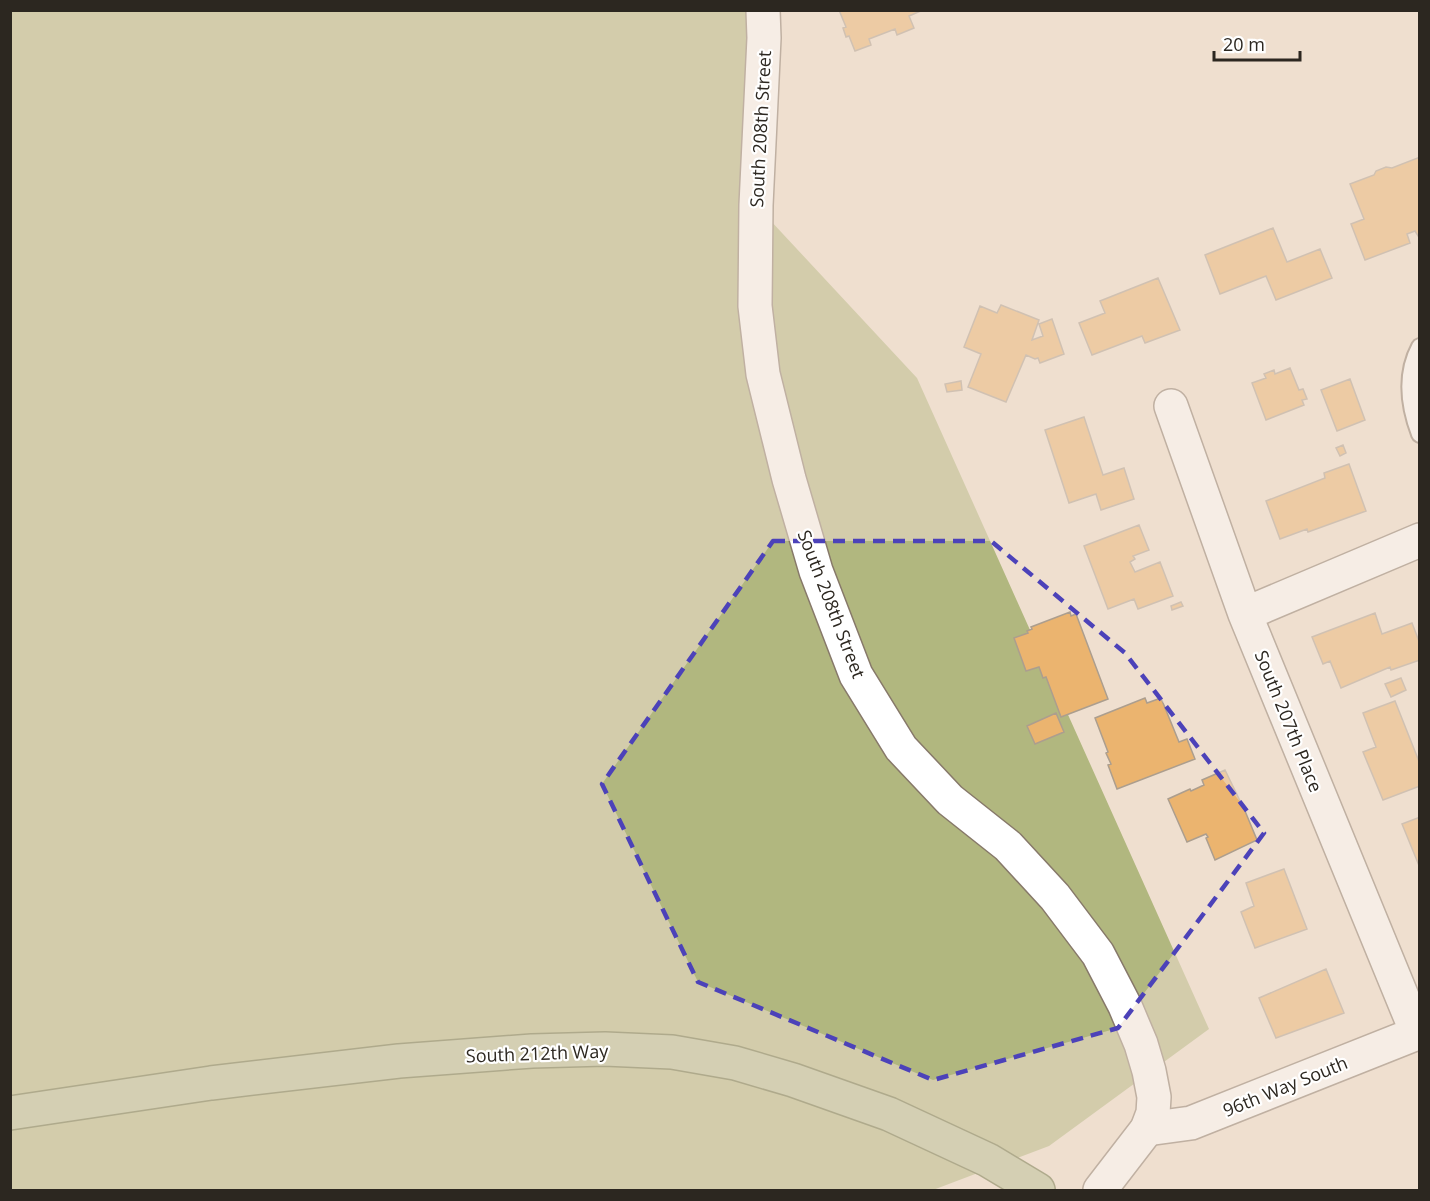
<svg xmlns="http://www.w3.org/2000/svg" width="1430" height="1201" font-family="'Open Sans',sans-serif">
<style>
.green{fill:#b1b77f}
.building{fill:#ebb46f;stroke:#ac9e8e;stroke-width:1.5}
.lines{fill:none;stroke-linecap:round;stroke-linejoin:round}
.service-casing{stroke:#87796a;stroke-width:20}
.minor-casing{stroke:#87796a;stroke-width:36}
.tertiary-casing{stroke:#87796a;stroke-width:36}
.primary-casing{stroke:#636b3a;stroke-width:36}
.service{stroke:#fff;stroke-width:16}
.minor{stroke:#fff;stroke-width:33}
.tertiary{stroke:#fff;stroke-width:33}
.primary{stroke:#b3bc91;stroke-width:33}
.marked{fill:none;stroke:#4c42b9;stroke-width:4.5;stroke-dasharray:12 8;stroke-linejoin:round}
.labels{text-anchor:middle;dominant-baseline:central;stroke-width:4.5;stroke-linejoin:round;paint-order:stroke}
.street-label{font-size:18px;fill:#2c2720;stroke:#fff}
</style>
<rect width="100%" height="100%" fill="#efdfcf"/>
<path class="green" d="M10,11H753L756,205L917,378L1209,1029L1049,1146L933,1190H11Z"/>
<path class="building" d="M839,10H923L909,16L914,28L897,35L895,29L869,39L871,45L855,51L849,36L846,37L843,28L846,27Z
M1420,157V239L1415,231L1407,234L1410,243L1365,260L1351,224L1364,219L1350,184L1374,175L1376,171L1386,167L1392,168Z
M1273,228L1287,262L1320,249L1332,278L1276,300L1266,276L1220,294L1205,255Z
M1158,278L1180,330L1145,343L1142,336L1092,355L1079,323L1105,313L1100,301Z
M1001,305L1039,320L1032,340L1043,336L1039,324L1052,319L1064,354L1040,363L1038,358L1035,359L1026,355L1006,402L968,387L981,354L964,347L980,306L997,313Z
M1290,368L1299,390L1303,389L1307,399L1302,400L1304,405L1266,420L1252,383L1266,378L1264,374L1274,370L1275,374Z
M1350,379L1365,420L1337,431L1321,390Z
M961,381L962,390L947,392L945,384Z
M1084,417L1103,475L1124,468L1134,499L1101,510L1096,494L1069,503L1045,430Z
M1343,445L1346,453L1340,456L1336,448Z
M1349,464L1366,511L1308,532L1307,529L1280,539L1266,501L1325,478L1324,473Z
M1139,525L1149,550L1133,556L1135,559L1130,562L1135,572L1160,562L1173,596L1138,609L1134,599L1108,609L1084,546Z
M1181,602L1183,606L1172,610L1171,606Z
M1070,612L1071,616L1076,614L1108,699L1061,717L1046,677L1043,678L1039,667L1026,671L1014,638L1028,633L1027,631L1032,629L1031,627Z
M1375,613L1382,634L1412,623L1420,644V660L1391,670L1390,667L1341,688L1330,661L1323,664L1312,637Z
M1401,678L1406,690L1391,697L1385,684Z
M1145,698L1147,703L1161,698L1179,742L1187,739L1195,759L1117,789L1108,765L1111,764L1106,753L1108,752L1095,718Z
M1395,701L1420,764V786L1383,800L1363,752L1376,747L1363,713Z
M1056,713L1064,732L1035,744L1027,726Z
M1225,770L1245,811L1257,840L1215,860L1206,838L1208,837L1206,834L1187,842L1168,799L1190,789L1191,791L1204,785L1202,780Z
M1420,817V868L1402,824Z
M1284,869L1307,929L1255,948L1241,912L1254,906L1246,883Z
M1326,969L1344,1013L1276,1038L1259,998Z"/>
<g class="lines">
<defs>
<path id="service" d="M1420,347C1405,375 1409,405 1420,434"/>
<path id="minor" d="M1171,406L1245,614L1417,1033
M1245,614L1420,540
M1147,1129L1191,1123L1420,1032"/>
<path id="tertiary" d="M763,10L764,38L756,205L755,306L763,374L789,479L816,571L856,675L901,748L950,800L1008,846L1055,897L1098,954L1125,1006L1141,1044L1149,1071L1154,1097L1153,1113L1147,1129L1100,1190"/>
<path id="primary" d="M10,1113L211,1083L399,1061L532,1051L605,1049L672,1052L735,1063L793,1080L889,1114L988,1160L1038,1190"/>
</defs>
<use href="#service" class="service-casing"/>
<use href="#minor" class="minor-casing"/>
<use href="#tertiary" class="tertiary-casing"/>
<use href="#primary" class="primary-casing"/>
<use href="#service" class="service"/>
<use href="#minor" class="minor"/>
<use href="#tertiary" class="tertiary"/>
<use href="#primary" class="primary"/>
</g>
<path d="M0 0H1430V1201H0ZM773,541H991L1125,653L1264,833L1118,1028L933,1080L698,982L602,784Z" fill="#efdfcf" fill-opacity=".55" fill-rule="evenodd"/>
<path class="marked" d="M773,541H991L1125,653L1264,833L1118,1028L933,1080L698,982L602,784Z"/>
<g class="labels">
<g class="street-label">
<text transform="translate(760 129) rotate(-87)">South 208th Street</text>
<text transform="translate(832 604) rotate(69)">South 208th Street</text>
<text transform="translate(1289 721) rotate(68)">South 207th Place</text>
<text transform="translate(537 1053) rotate(-2)">South 212th Way</text>
<text transform="translate(1285 1086) rotate(-22)">96th Way South</text>
</g>
</g>
<rect width="1430" height="1201" fill="none" stroke="#2c2720" stroke-width="24"/>
<path d="M1214 51v9h86v-9" fill="none" stroke="#2c2720" stroke-width="3"/>
<text x="1223" y="51" font-size="18" fill="#2c2720" stroke="#ffffff" stroke-width="4.5" paint-order="stroke">20 m</text>
</svg>
